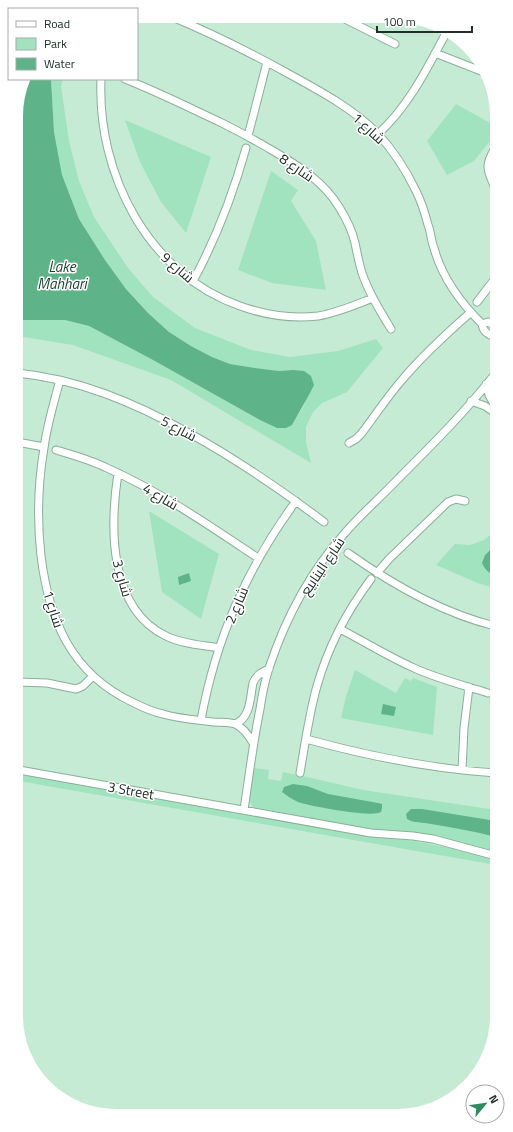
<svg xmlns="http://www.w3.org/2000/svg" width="513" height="1132" font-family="'Titillium Web',Cairo,sans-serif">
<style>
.green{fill:#a1e3be}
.water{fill:#5eb488}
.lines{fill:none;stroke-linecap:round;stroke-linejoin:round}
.minor-casing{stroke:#8baf9a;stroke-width:9}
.minor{stroke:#fff;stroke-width:7}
.labels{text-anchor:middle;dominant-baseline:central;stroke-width:3;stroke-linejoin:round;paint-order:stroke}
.street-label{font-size:14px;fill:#202f27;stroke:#fff}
.water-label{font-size:15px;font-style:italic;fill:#1a3f2d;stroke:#fff}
</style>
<rect width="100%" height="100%" fill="#c5ebd5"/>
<path class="green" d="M51,79H63L61,86L69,141L79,181L94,217L128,268L153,297L195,328L251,350L290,357L338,351L376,339L383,348L347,392L322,403L313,412L306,427V442L311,463L171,380L73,345L17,336V320H65L89,326L153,360L260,420L277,428L292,425L305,404L293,370L279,371L255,368L230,364L212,357L191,346L169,332L148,313L126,289L105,260L79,219L62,175L54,132Z
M456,104L494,125V136L474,161L447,175L427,141Z
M125,120L211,157L186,233L161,202L140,162Z
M271,171L298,190L291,201L316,241L326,290L272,283L238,270Z
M149,511L219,554L201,619L162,592Z
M495,531V545L485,555L491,574L495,575V588L480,584L436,565L455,544L470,545L484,540Z
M355,670L396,693L405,678L411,681L413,678L437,687L433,735L341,718L346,696Z
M254,768L269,770L268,779L281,781L283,772L307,777L363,790L496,810V852L427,834L364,828L255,808L252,806L249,800Z
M19,770L496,856V865L19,781Z"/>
<path class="water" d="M25,79H51L54,132L62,175L79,219L105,260L126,289L148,313L169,332L191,346L212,357L230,364L255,368L279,371L293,370L304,371L311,376L314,385L310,393L292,425L286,428H277L260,420L153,360L89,326L65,320H17L16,110Z
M495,545V575C488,573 485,569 482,563L485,555Z
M189,573L191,581L179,585L178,577Z
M383,704L396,707L394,716L381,714Z
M293,784L307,786L328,794L378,803L382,804V808L381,812C371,818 310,806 298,802C292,799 287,796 282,792L284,787Z
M411,809H422L496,821V837C473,831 449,827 425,823C418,822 414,823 407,819L406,814Z"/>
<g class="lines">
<defs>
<path id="minor" d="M170,16C211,33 251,53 289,74C320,91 352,108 377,133C393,150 406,170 416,191C421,201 425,213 428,225C431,232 431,241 434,248C442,278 460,302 482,324C483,332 488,334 494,337
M341,17L395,44
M435,53L481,71
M101,79C97,174 148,274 240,306C265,315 292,319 318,316C337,313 355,305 373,298
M125,79C158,92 190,108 222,123C240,132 258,142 275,152C300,167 324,182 339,207C346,218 352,230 355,243C357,253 359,263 362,273C369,293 380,311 391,329
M378,134C408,107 427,69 446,33
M248,136L267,62
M494,150C484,167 488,170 494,186
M193,281C216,239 233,194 246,148
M477,302L494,280
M482,324L488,322L494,325
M17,373C79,379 135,403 189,433C236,459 280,489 324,522
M60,380C54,402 47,425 44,448C38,483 37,520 41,556C49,620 71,673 132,702C142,707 152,712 163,714C180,719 197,720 214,722C220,722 229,722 235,724C243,727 249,736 253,743
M486,384L489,395L495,406
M471,401L485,406L495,413
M17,442L44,447
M349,443L356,439L361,434C375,416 387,397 402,380C423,355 446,334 470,313
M56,450C73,455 91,460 107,468C161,492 210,526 258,558
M118,473C110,526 108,608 166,636C182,644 202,645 219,648
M348,553C393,585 442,613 495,626
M377,573L389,559L448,502L456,499L465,501
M340,629C365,642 389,657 414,668C438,679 463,685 488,693
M18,682L47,683L76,689L83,686L93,676
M201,720C216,638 247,568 296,501
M235,724C251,718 250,697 253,683C256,675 262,672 269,669
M306,739C368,756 432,769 496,773
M19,770L371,833L413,836L433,839L496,856
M462,770L464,728L469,687
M300,773C305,744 309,714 317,686C328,647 347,611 371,579
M244,810C249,776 253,743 260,709C262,695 265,681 269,668C285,620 310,572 344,534C361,514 381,497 399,478C432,445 466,411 495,374"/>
</defs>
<use href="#minor" class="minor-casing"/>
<use href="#minor" class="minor"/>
</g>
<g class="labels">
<g class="street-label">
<text transform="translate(369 128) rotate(43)">شارع 1</text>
<text transform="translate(297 167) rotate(34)">شارع 8</text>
<text transform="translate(178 267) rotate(41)">شارع 9</text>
<text transform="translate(179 428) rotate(28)">شارع 5</text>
<text transform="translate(161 496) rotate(31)">شارع 4</text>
<text transform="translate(322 566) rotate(-56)">شارع الينابيع</text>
<text transform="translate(123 578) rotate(74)">شارع 3</text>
<text transform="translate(236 605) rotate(-67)">شارع 2</text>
<text transform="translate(54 609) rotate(72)">شارع 1</text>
<text transform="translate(131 790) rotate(10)">3 Street</text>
</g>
<g class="water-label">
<text x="62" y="266">Lake<tspan x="62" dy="17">Mahhari</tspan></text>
</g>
</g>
<path d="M0 0H513V1132H0ZM116 23H397A93 93 0 0 1 490 116V1016A93 93 0 0 1 397 1109H116A93 93 0 0 1 23 1016V116A93 93 0 0 1 116 23Z" fill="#fff" fill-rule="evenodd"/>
<rect x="8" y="8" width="130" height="72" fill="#ffffff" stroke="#a6aca9"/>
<rect x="16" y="21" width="20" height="6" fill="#ffffff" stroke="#a6aca9"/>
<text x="44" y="28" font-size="12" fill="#202f27">Road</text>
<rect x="16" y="38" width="20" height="12" fill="#a1e3be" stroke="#a6aca9"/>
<text x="44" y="48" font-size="12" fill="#202f27">Park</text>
<rect x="16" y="58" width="20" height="12" fill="#5eb488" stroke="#a6aca9"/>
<text x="44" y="68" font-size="12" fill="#202f27">Water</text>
<g transform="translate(485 1104) rotate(61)"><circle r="19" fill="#ffffff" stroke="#a6aca9"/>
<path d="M0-3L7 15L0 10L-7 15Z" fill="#308a60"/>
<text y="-6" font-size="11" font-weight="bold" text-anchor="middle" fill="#202f27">N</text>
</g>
<path d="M377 26v6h95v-6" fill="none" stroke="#202f27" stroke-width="2"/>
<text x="383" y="26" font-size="12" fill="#202f27" stroke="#ffffff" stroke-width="3" paint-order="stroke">100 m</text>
</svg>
